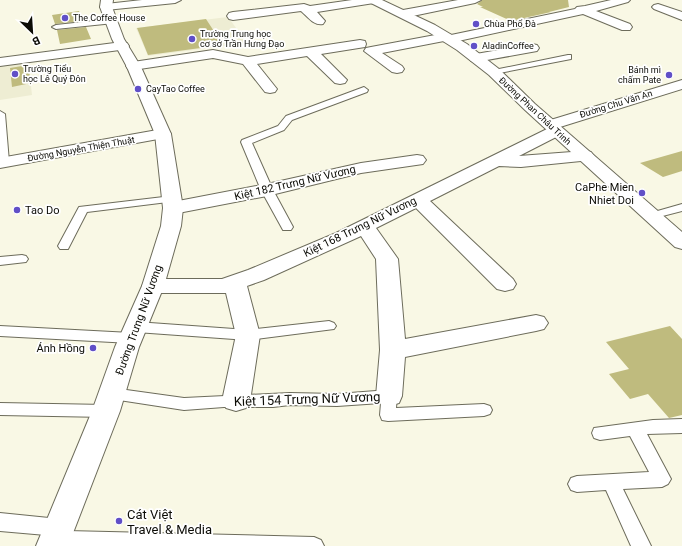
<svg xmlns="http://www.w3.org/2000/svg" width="682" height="546" font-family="Roboto,sans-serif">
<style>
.built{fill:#eeedd3}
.building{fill:#bfbb7e}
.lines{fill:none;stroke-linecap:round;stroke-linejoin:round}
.service-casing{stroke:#6d6c5b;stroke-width:2}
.minor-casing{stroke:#6d6c5b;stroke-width:2}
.tertiary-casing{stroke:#6d6c5b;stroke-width:2}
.secondary-casing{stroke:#6d6c5b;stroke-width:2}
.service{fill:#fff;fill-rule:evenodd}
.minor{fill:#fff;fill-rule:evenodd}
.tertiary{fill:#fff;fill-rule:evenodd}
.secondary{fill:#fff;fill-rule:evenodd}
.poi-dot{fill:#604fc7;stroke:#fff;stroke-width:1.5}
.labels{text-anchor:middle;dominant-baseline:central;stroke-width:3.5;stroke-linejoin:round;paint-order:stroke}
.far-poi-label{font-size:9px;fill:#0c0c06;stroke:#fff;text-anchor:start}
.far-street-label{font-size:9px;fill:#0c0c06;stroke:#fff}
.street-label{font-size:11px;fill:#0c0c06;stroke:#fff}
.poi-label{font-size:11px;fill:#0c0c06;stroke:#fff;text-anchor:end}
.near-street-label{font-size:13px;fill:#0c0c06;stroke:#fff}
.near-poi-label{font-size:13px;fill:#0c0c06;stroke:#fff;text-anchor:start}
</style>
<rect width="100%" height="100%" fill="#f9f8e5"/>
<path class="built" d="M228,17L247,43L148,56L136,28Z
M28,60L32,95L0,100V64Z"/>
<path class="building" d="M482,0H568L569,7L549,12H551L511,21L480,7H483L477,4Z
M79,11L83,21L55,24L52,15Z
M206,19L223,45L148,55L137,28Z
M86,27L91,39L60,44L57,30Z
M28,65L31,83L12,87L10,68Z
M682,151V171L663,177L640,163Z
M670,326L682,339V415L669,418L648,394L630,399L609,374L629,369L606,342Z"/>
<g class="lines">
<defs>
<path id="service" d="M111,19H114V23L56,29L52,27L56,25Z
M568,55H571V59L494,74L490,72L494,70Z
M364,87L368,90L367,92L292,120L284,130L252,143L273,190L293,227L291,230H283L261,190L241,142L242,140L278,126L286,116Z
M0,111L5,114L9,162L4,165L0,164Z
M172,196L176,197L178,199L176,201L87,212L68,249H60L58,246L79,207Z
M682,204V211L651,219L647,218L645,216L647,214Z
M22,255L26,256L28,259L26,262L0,265V257Z
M329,321L334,323L336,326L334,329L248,340L136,332L131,330L129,327L131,324L136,322L248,330Z
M0,326L131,333L136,334L138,338L136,342L131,343L0,336Z
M112,388L184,398L290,393L337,394L389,390L395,392L397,396L396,408L484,404L490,406L492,410L490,414L484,416L388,421L382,420L380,415L381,403L337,406L290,405L273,407H224L184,410L106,398L104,394L106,390Z
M0,403L106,405L112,406L114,411L112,416L106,417L0,415Z
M682,419V433L647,434L671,479L668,484L662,487L623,489L651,546H631L606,490L577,492L571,490L568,484L571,478L577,476L649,472L630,436L600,440L594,438L592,433L594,428L653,420Z
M0,513L59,519L66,522L68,528L67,531L314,537L321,540L324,546H47L44,540L46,535L0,531Z"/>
<path id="minor" d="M142,0H181L175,3L106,10L102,9L100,7L102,5L106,4Z
M352,0H380L374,3L317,12L325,21L323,24C314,26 308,17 301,11L233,20L229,19L227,16L229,13L233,12L304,4L310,6Z
M458,0H481L475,3L403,18L399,16L397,14L399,12L403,10Z
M611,0H630L628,2L596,11L630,24L632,27L630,30H622L583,14L449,43L444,41L382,53L402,66L404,69L402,72L397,73L392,72L364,51L366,48L371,47L446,33L451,35L575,9L577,7L585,6Z
M658,4L682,12V20L654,9L652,7L654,5Z
M360,40L365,41L366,44L365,47L321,54L347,80L345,83L340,84L335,83L307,56L257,64L277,89L275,92L270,93L265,92L243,64L213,58L133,70L128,69L126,66L128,63L133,62L213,50L248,57Z
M122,42L127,43L129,46L127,49L0,66V58Z
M532,44L537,45L539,48L537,51L476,62L471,61L469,58L471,55L476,54Z
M682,80V89L560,127L564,131L562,134L519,156L585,151L591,152L594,156L591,160L521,167L499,166L430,201L513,279L516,284L513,289L505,291L497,289L416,208L376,228L398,259L405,339L536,315L544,317L548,323L544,329L536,331L405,357L402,396L399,403L389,406L379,403L376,396L380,350L376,259L361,236L264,280L247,286L260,335L250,401L246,408L236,411L226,408L222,401L236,335L226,293H153L145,291L142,286L145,281L153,279H222L248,270L336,233L547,129L542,125L544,122Z
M163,129L169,131L171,134L169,137L0,168V158Z
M417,155L423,156L426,160L423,164L361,173L267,196L173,214L166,212L163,208L166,204L173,202L267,184L361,163Z"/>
<path id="tertiary" d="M367,0H382L435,25L467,44L499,69L535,104L682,232V249L675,247L525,110L489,75L457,50L427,31L369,2Z"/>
<path id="secondary" d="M101,0H113L112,7L124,39L141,67L171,134L183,208L181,226L164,286L139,347L120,411L68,546H36L92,411L115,347L142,286L161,226L163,208L155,134L127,67L112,39L100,7Z"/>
</defs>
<use href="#service" class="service-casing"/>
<use href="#minor" class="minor-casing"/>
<use href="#tertiary" class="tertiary-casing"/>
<use href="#secondary" class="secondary-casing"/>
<use href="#service" class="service"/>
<use href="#minor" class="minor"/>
<use href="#tertiary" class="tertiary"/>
<use href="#secondary" class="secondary"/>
</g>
<g class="poi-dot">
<circle cx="65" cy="18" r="4"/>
<circle cx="476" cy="24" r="4"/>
<circle cx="192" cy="39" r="4"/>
<circle cx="474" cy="46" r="4"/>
<circle cx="15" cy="74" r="4"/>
<circle cx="669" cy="75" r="4"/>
<circle cx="138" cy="89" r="4"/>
<circle cx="642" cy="193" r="4"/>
<circle cx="17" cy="210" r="4"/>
<circle cx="93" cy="348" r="4"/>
<circle cx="119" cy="521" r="4"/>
</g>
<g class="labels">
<g class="far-poi-label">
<text x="73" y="18">The Coffee House</text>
<text x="484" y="24">Chùa Phổ Đà</text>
<text x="200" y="34">Trường Trung học<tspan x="200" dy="10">cơ sở Trần Hưng Đạo</tspan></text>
<text x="482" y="46">AladinCoffee</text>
<text x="23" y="69">Trường Tiểu<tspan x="23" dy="10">học Lê Quý Đôn</tspan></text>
<text x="661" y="70" text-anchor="end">Bánh mì<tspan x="661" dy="10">chấm Pate</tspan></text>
<text x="146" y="89">CayTao Coffee</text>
</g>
<g class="far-street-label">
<text transform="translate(616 104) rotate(-17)">Đường Chu Văn An</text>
<text transform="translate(535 111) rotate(43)">Đường Phan Châu Trinh</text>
<text transform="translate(81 149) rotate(-10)">Đường Nguyễn Thiện Thuật</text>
</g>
<g class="street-label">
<text transform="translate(295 183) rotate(-13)">Kiệt 182 Trưng Nữ Vương</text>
<text transform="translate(360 227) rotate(-26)">Kiệt 168 Trưng Nữ Vương</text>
<text transform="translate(139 320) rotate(-70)">Đường Trưng Nữ Vương</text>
</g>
<g class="poi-label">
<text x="634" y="187">CaPhe Mien<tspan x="634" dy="13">Nhiet Doi</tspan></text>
<text x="25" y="210" text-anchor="start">Tao Do</text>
<text x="85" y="348">Ánh Hồng</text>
</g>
<g class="near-street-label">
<text transform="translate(307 399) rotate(-2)">Kiệt 154 Trưng Nữ Vương</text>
</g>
<g class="near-poi-label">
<text x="127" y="514">Cát Việt<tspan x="127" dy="15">Travel &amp; Media</tspan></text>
</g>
</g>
<g transform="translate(32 32) rotate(155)" stroke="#ffffff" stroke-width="3" paint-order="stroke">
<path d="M0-3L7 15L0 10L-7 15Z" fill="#0c0c06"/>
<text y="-6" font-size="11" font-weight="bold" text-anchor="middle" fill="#0c0c06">B</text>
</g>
</svg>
